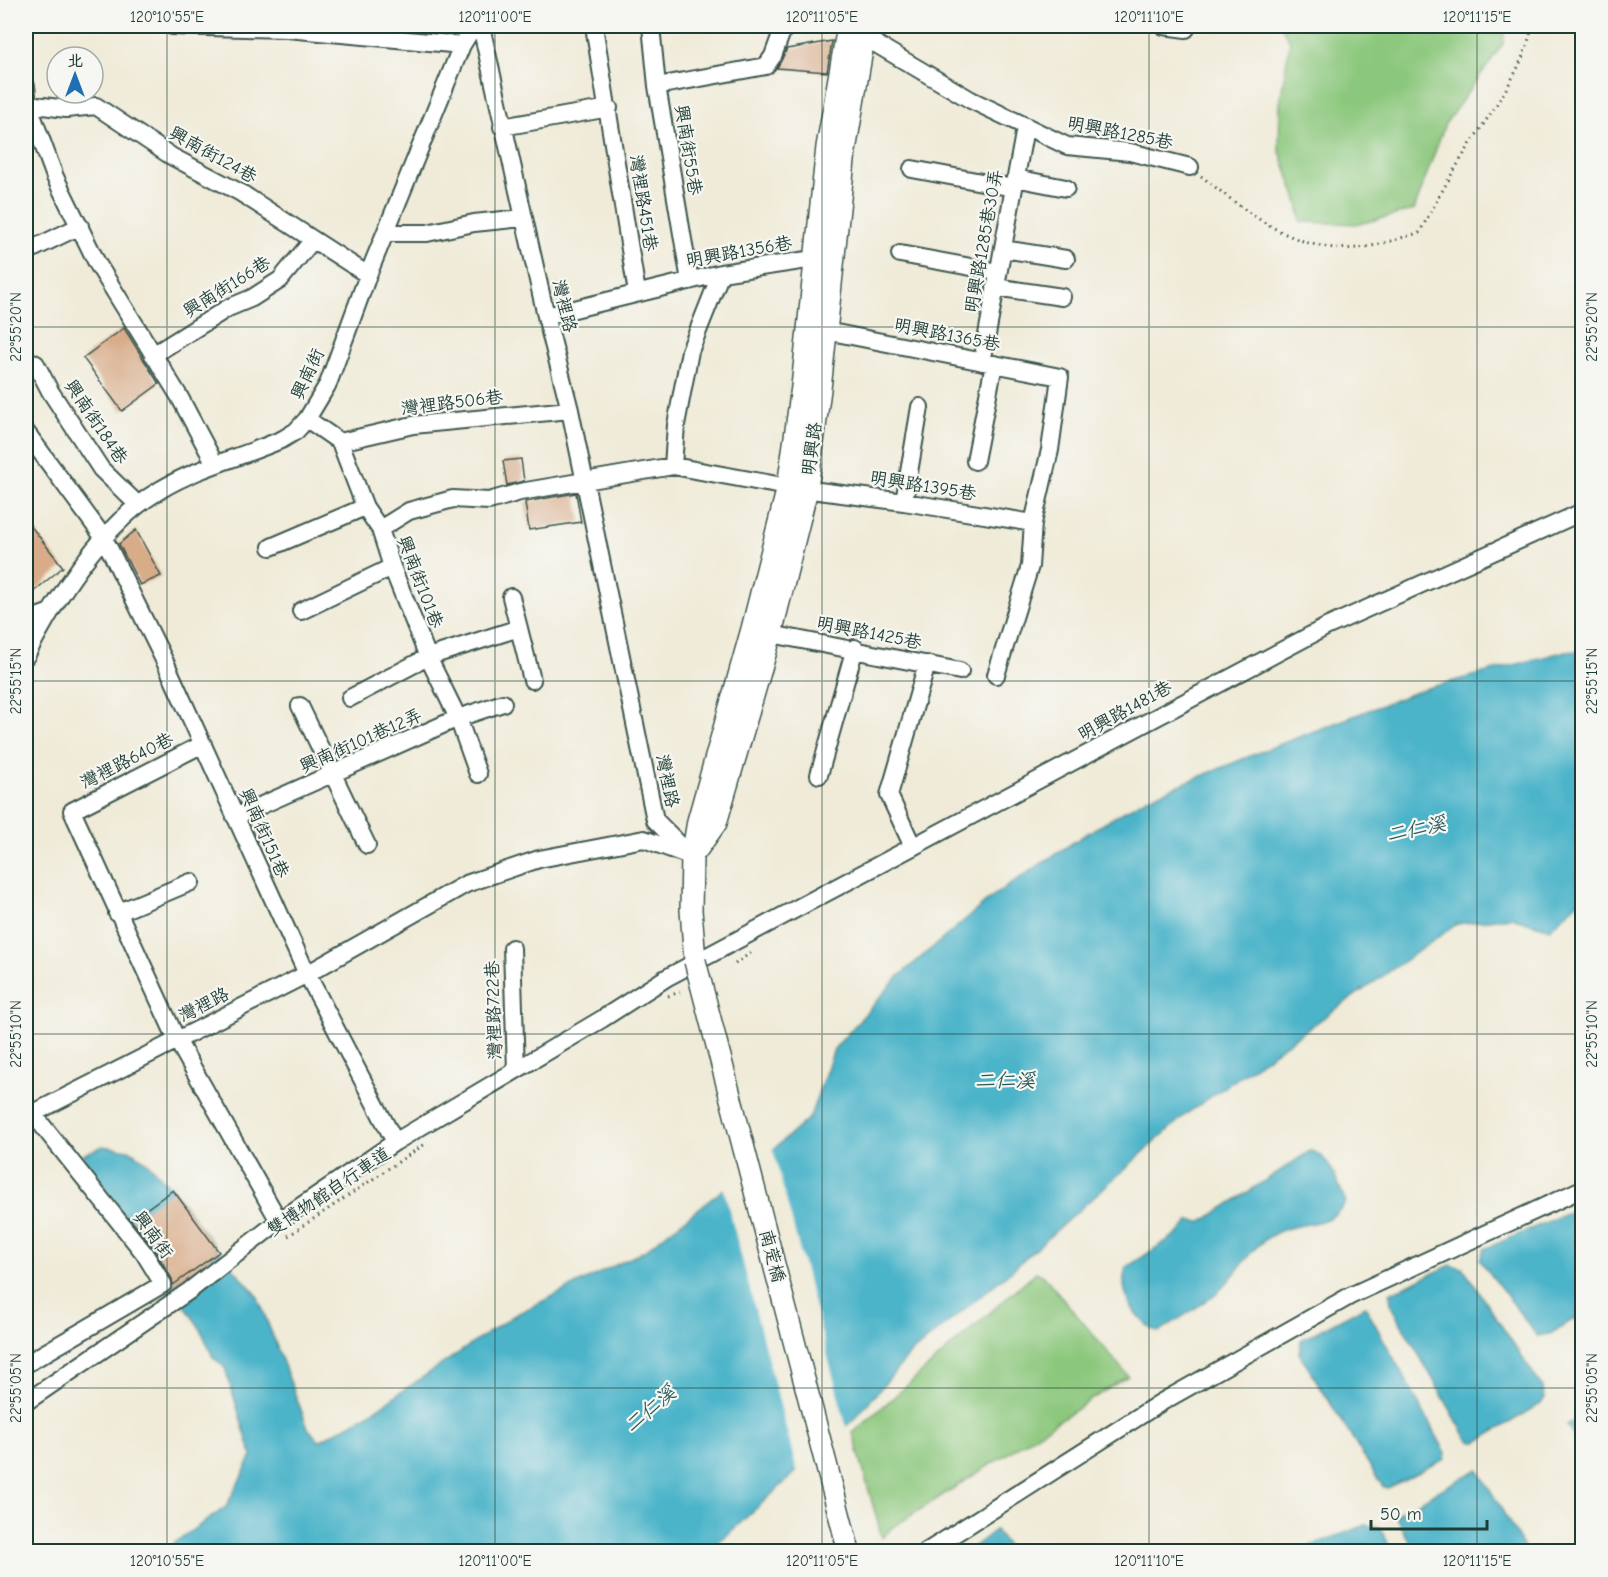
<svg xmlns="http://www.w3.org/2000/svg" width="1608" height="1577" font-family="'Comic Neue','LXGW WenKai TC',sans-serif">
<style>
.green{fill:#8bc77c;stroke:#558258;stroke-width:1.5}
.water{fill:#4bb4c9;stroke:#35787e;stroke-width:1.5}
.pier{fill:#f0ebd8}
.building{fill:#d8ac89}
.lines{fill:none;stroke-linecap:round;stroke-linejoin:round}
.minor-casing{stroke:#3e574d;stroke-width:20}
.major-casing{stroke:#3e574d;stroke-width:24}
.path{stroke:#3e574d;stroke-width:3;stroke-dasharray:1.5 4.5;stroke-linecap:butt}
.minor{stroke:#fff;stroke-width:16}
.major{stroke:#fff;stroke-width:21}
.major-bridge-casing{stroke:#3e574d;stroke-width:24;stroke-linecap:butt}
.major-bridge{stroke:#fff;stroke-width:21}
.ticks{fill:none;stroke:#1f3d34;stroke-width:1.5;stroke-opacity:0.45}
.labels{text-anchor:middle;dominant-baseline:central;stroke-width:4.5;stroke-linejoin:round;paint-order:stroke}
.street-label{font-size:18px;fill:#1f3d34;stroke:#f6f6f2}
.water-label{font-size:20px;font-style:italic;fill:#2a5b59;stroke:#f6f6f2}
.neatline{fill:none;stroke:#1f3d34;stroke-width:2}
.ticks-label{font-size:15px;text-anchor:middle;fill:#1f3d34}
</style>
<rect width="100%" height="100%" fill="#f6f6f2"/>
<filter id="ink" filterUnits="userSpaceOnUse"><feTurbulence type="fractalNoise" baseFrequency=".0167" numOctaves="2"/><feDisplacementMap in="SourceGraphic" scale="12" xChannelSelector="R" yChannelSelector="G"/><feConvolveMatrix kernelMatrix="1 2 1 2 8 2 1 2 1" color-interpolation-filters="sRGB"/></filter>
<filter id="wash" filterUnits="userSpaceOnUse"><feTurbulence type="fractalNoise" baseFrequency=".008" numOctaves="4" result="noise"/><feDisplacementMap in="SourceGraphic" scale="24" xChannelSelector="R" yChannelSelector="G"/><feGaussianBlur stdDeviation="1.35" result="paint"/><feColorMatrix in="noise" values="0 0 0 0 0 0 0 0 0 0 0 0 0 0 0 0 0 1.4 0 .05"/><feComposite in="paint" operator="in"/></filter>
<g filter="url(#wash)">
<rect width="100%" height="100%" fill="#f0ebd8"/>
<path class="green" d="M1281,26H1505L1503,44L1445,124L1414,210L1359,224L1301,222L1298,203L1279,149L1280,101L1290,42Z
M1036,1272L1044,1276L1128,1376L893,1527L882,1538L853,1433Z"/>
<path class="water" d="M1566,651L1582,652V898L1550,929L1511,917L1457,924L1185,1115L1011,1271L910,1354L857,1416L725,1537L705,1551H162L226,1507L252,1456L225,1368L213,1357L200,1328L82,1155L103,1146L129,1150L146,1161L173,1190L219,1252L257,1295L308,1428L319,1441L367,1415L513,1316L644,1251L760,1161L810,1117L834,1049L898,977L994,895L1086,834L1145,799L1265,750L1424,689Z
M1310,1151C1330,1153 1339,1187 1346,1202C1327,1231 1300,1219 1274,1234C1250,1247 1239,1272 1220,1290C1202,1306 1179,1318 1159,1332C1138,1325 1115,1289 1127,1267L1180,1232L1189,1221L1202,1222Z
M1582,1207V1314L1550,1334L1537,1336L1480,1260L1484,1249Z
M1451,1265L1463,1268L1541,1385L1545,1398L1541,1404L1477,1442H1472L1466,1437L1391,1306L1390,1293Z
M1365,1306L1446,1453L1445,1459L1388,1488L1383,1487L1299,1353L1301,1340Z
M1582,1416V1452L1567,1425Z
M1478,1469L1526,1551H1415L1395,1515Z
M1366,1525L1379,1527L1393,1551H1297Z
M995,1530L1011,1551H968Z"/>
<path class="pier" d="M772,1146L847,1429L798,1474L723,1186Z"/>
<g id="blocks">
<path class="building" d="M832,41L827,72L777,68L787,49Z
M124,328L159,384L122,411L83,358Z
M521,459L524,481L507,485L503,461Z
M576,493L581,522L529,530L525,502Z
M26,520L63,567L26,598Z
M136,530L161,576L140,585L119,544Z
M173,1190L219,1252L173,1285L172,1279L153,1247L131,1220Z"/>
</g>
</g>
<g filter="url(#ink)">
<use href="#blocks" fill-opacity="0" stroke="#3e574d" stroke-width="1.5"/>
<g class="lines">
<defs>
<path id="minor" d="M172,26L287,29L462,45
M481,26L546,316L570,410L655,820L692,857
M594,26L637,293
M651,26L657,86L690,281
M1164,26L1186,29
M854,31L971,100L1067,146L1130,152L1190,167
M26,86L28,104L55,177L97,263L179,396L215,464
M657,86L766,66L773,56L784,26
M28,104L66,109L96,106L171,156L241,193L368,275
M502,127L609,108
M912,169L1014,188
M1015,178L1066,188
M385,233H427L474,223L523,218
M1003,249L1066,259
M26,252L80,226
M900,254L998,272
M995,287L1062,297
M546,316L721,273L814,259
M826,331L1060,377L1050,450L1033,523L1030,566L996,675
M153,355L228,308L252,298L280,280L312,241
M26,359L36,364L50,391L101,469L138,505
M982,362L1025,128
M307,419L340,442L365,507L380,529L392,567L428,657L458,718L478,774
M26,432L104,538L167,666L307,974L395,1142
M340,442L413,425L570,410
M975,461L994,364
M673,466L676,425L690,351L721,273
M904,502L920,407
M380,529L409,511L453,499L489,501L520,492L673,466L788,487L904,502L1033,523
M271,547L365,507
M511,597L532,680
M301,611L392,567
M26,621L48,613
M771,634L960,671
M26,656C56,598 102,524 160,490C198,467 242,457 283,439L296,431L307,419L328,384L368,275L462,45L474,26
M350,698L428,657L519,628
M300,706L367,845
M203,744L72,811L177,1040L279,1221
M819,775L855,648
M235,817L458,718L503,703
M913,847L889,795L927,664
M117,913L191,882
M512,948L516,1070
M26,1117L307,974L466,884L539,859L644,839L687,855
M26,1364L163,1284L144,1253L26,1105
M26,1402L189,1291L279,1221L395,1142L602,1019L666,978L1326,627L1582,512
M926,1552L1160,1403L1350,1296L1582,1189"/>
<path id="major" d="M696,851L716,823L771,634L807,489L820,389L845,151L866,26
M695,961L691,910L692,857L698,821L752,629L788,487L802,387L827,147L848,26"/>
</defs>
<use href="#minor" class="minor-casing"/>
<use href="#major" class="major-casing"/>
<path class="path" d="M1201,176C1250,214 1299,257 1366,247C1384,244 1402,237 1419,233C1435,205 1450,175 1468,148C1493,108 1523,72 1532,26
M735,964L753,951
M668,996L680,992
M288,1236L425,1144"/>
<use href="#minor" class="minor"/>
<use href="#major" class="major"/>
<defs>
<path id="major-bridge" d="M695,961L849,1552"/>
</defs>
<use href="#major-bridge" class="major-bridge-casing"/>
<use href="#major-bridge" class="major-bridge"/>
</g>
</g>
<path class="ticks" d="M167,26V1552M495,26V1552M822,26V1552M1149,26V1552M1477,26V1552M26,327H1582M26,681H1582M26,1034H1582M26,1388H1582"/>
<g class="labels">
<g class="street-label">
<text transform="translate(1120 133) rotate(11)">明興路1285巷</text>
<text transform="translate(688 150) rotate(81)">興南街55巷</text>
<text transform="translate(213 155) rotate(29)">興南街124巷</text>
<text transform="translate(643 203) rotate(81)">灣裡路451巷</text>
<text transform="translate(984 241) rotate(-80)">明興路1285巷30弄</text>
<text transform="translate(739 252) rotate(-10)">明興路1356巷</text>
<text transform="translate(227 287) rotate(-32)">興南街166巷</text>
<text transform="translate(564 306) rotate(76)">灣裡路</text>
<text transform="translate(947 335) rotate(11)">明興路1365巷</text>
<text transform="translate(308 374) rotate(-65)">興南街</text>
<text transform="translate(452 403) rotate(-7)">灣裡路506巷</text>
<text transform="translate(96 422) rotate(56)">興南街184巷</text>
<text transform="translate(812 449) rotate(-82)">明興路</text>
<text transform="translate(923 486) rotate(9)">明興路1395巷</text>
<text transform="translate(420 582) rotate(69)">興南街101巷</text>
<text transform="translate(869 633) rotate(11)">明興路1425巷</text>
<text transform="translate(1125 711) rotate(-29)">明興路1481巷</text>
<text transform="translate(361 741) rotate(-24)">興南街101巷12弄</text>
<text transform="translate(127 761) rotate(-27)">灣裡路640巷</text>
<text transform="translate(667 781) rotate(78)">灣裡路</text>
<text transform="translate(264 833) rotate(66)">興南街151巷</text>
<text transform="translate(204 1005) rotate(-27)">灣裡路</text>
<text transform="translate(494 1010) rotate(-92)">灣裡路722巷</text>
<text transform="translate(329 1192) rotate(-34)">雙博物館自行車道</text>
<text transform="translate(153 1235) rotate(54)">興南街</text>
<text transform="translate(772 1256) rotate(75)">南萣橋</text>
</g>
<g class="water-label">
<text transform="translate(1416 829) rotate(-12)">二仁溪</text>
<text x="1005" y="1080">二仁溪</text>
<text transform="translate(650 1409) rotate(-40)">二仁溪</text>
</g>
</g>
<rect width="1608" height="1577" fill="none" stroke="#f6f6f2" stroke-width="66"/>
<g transform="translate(75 75)"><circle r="28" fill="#f6f6f2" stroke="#a0aca6" stroke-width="1.5"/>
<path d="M0-4.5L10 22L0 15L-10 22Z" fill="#1f6fb2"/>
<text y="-9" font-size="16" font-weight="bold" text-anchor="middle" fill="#1f3d34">北</text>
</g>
<path d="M1371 1520v9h116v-9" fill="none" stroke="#1f3d34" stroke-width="3"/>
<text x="1380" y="1520" font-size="18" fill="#1f3d34" stroke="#f6f6f2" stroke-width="4.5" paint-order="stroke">50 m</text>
<rect x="33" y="33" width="1542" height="1511" class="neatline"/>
<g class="ticks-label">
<text x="167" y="22">120°10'55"E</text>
<text x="495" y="22">120°11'00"E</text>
<text x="822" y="22">120°11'05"E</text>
<text x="1149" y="22">120°11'10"E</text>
<text x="1477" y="22">120°11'15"E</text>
<text transform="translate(16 327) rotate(-90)" y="5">22°55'20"N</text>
<text transform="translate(1592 327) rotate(-90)" y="5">22°55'20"N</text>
<text transform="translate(16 681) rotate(-90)" y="5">22°55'15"N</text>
<text transform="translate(1592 681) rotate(-90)" y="5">22°55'15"N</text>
<text transform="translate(16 1034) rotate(-90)" y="5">22°55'10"N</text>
<text transform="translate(1592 1034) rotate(-90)" y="5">22°55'10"N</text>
<text transform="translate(16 1388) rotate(-90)" y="5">22°55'05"N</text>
<text transform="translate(1592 1388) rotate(-90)" y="5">22°55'05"N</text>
<text x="167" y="1566">120°10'55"E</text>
<text x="495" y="1566">120°11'00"E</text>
<text x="822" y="1566">120°11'05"E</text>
<text x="1149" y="1566">120°11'10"E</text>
<text x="1477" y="1566">120°11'15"E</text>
</g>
</svg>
